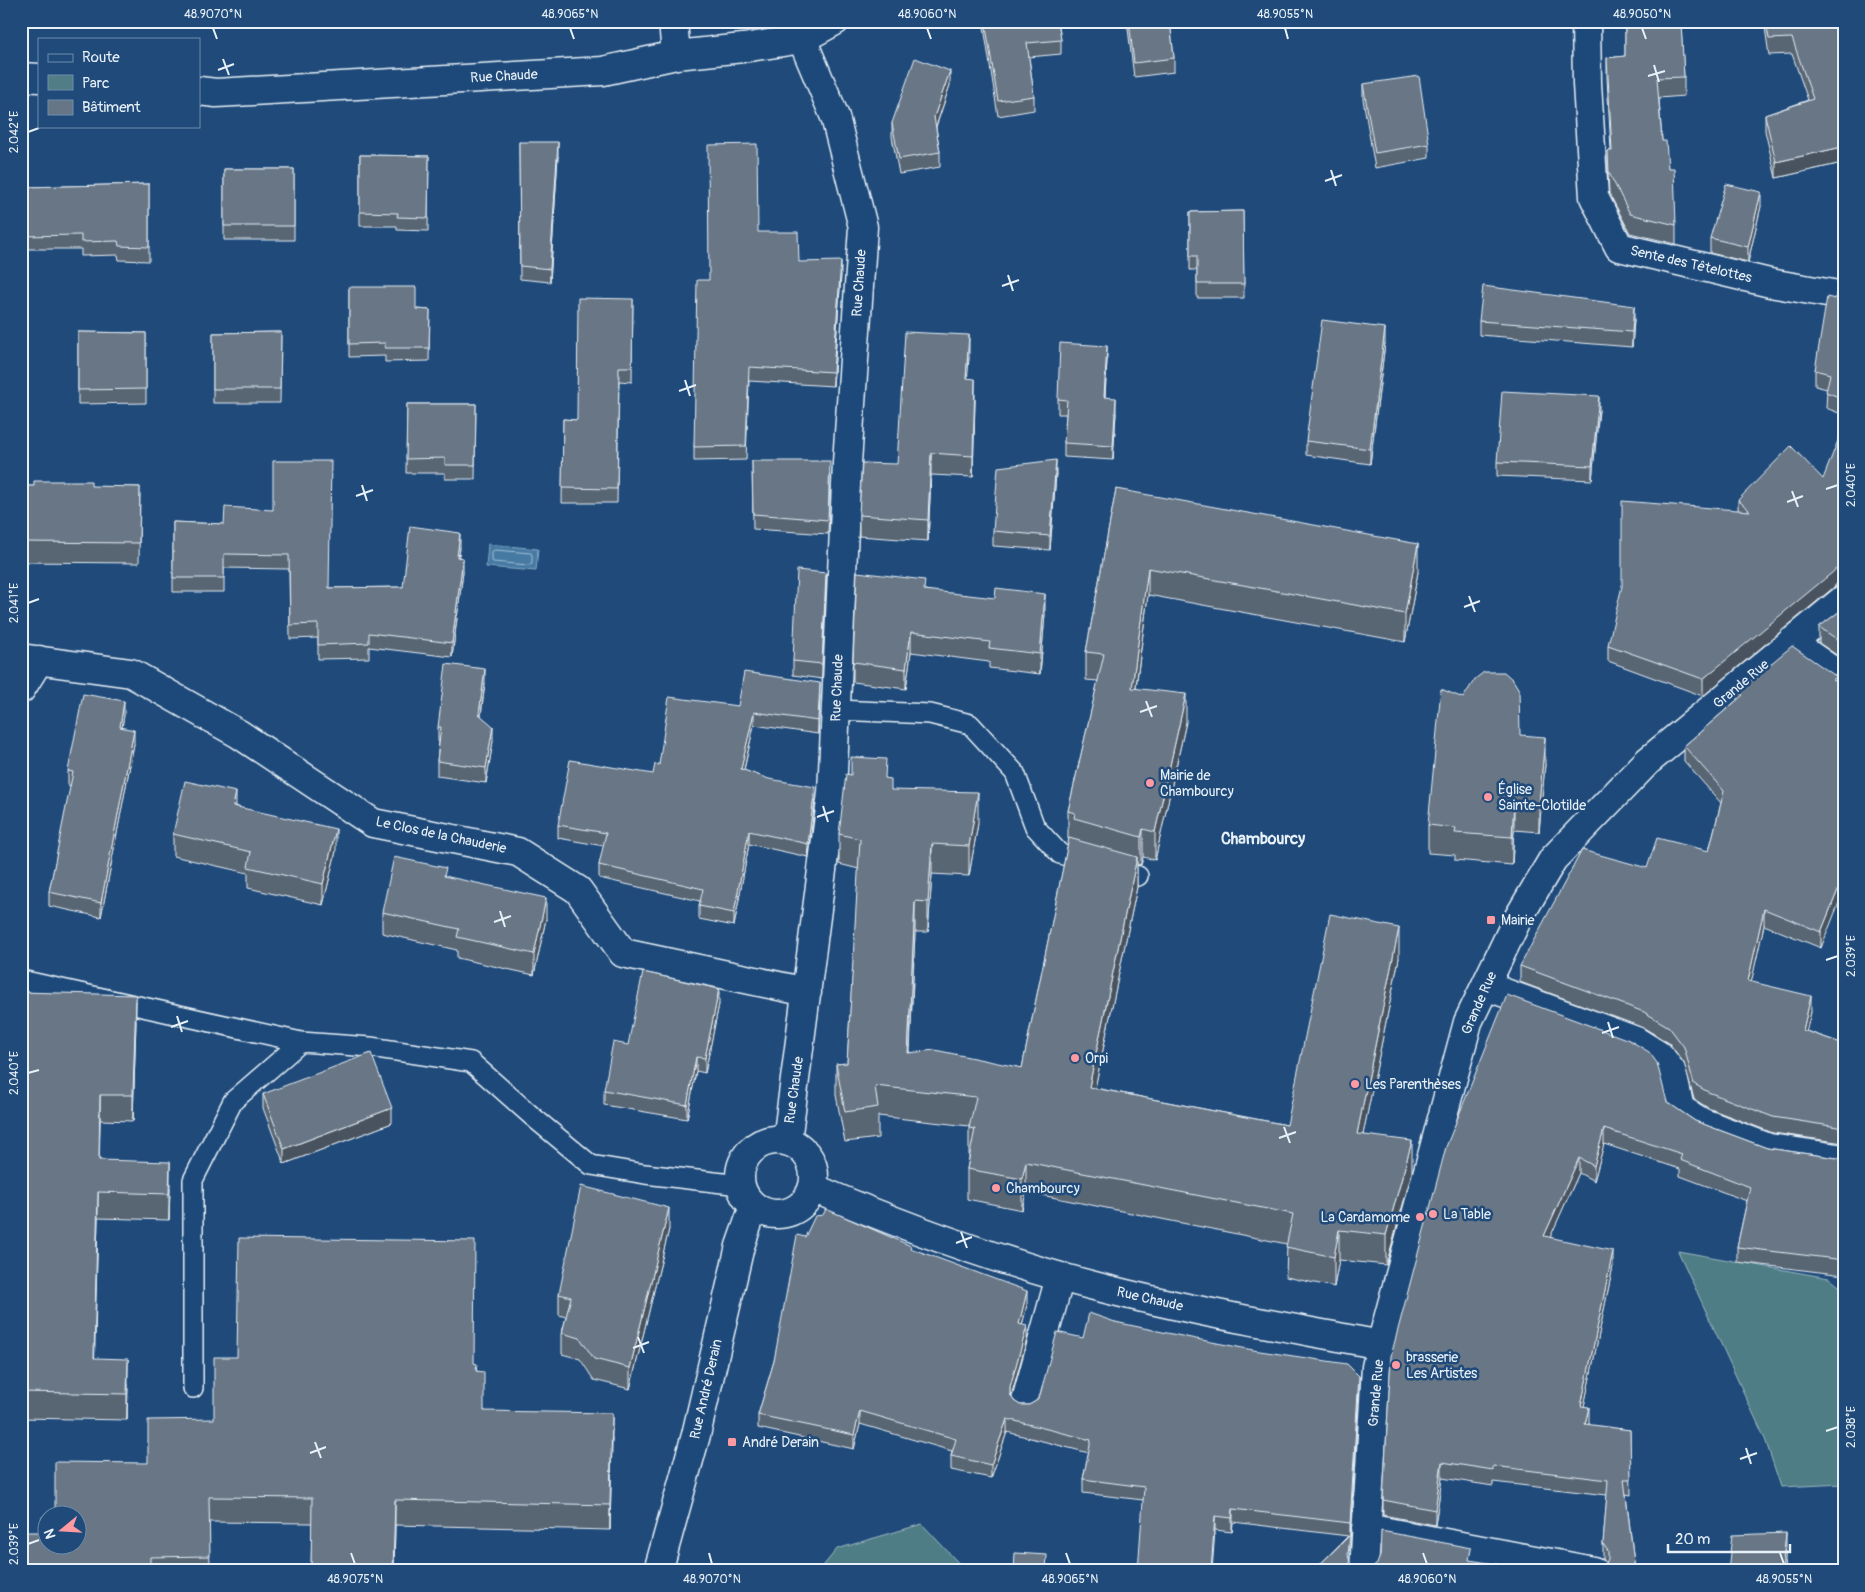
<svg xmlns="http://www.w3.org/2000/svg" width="1865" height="1592" font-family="Pangolin,sans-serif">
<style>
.green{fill:#507d86;stroke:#9cb7bf}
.water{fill:#467aa3;stroke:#87aac5}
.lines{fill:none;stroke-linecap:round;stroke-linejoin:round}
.shore{stroke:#a7c1d6;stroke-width:1}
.service-casing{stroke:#e8f1f8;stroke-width:22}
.minor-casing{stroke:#e8f1f8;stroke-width:31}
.service{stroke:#1f4a7a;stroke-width:19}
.minor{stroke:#1f4a7a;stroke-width:28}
.wall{fill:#596573;stroke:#e8f1f8}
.shaded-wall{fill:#48535e;stroke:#e8f1f8}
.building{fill:#677686;stroke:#e8f1f8}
.ticks{fill:none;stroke:#e8f1f8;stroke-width:2}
.poi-dot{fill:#ff9aa2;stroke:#1f4a7a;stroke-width:2}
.labels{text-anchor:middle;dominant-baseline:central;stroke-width:5;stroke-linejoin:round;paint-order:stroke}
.street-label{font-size:14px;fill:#e8f1f8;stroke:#1f4a7a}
.poi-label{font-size:14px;fill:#e8f1f8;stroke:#1f4a7a;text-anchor:start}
.quarter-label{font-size:16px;font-weight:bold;fill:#e8f1f8;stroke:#1f4a7a}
.neatline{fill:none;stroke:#e8f1f8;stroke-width:2}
.ticks-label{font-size:12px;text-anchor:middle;fill:#e8f1f8}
</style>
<rect width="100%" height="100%" fill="#1f4a7a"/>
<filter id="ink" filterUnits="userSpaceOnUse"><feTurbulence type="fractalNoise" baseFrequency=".02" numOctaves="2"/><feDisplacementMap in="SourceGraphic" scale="10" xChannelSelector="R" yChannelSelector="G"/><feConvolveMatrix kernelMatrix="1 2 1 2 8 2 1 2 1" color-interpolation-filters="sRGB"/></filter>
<g filter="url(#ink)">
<path class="green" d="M1678,1251L1829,1278L1844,1290V1484L1781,1487L1765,1439Z
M922,1524L966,1571H819L837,1549Z"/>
<path class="water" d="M488,544L538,549L536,571L486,567Z"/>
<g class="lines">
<path class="shore" d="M495,550L531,553L532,555V564L529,565L493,562L492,560V552Z"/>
<defs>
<path id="service" d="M836,710L930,714L970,724L1015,773L1035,827L1060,854L1138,876
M21,980L301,1042L370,1047L471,1062L533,1117L591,1165L645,1174L740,1185
M193,1388V1180L233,1101L301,1042"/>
<path id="minor" d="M673,21L676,55
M1586,21L1587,84L1594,197L1619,247L1770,283L1844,296
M21,77L39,78
M199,91L216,93L603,71L676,55L743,48L802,39L835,21
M1791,642L1844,679
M21,658L131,673L239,734L373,823L518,852L578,890L623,953L807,992
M21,689L39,660
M1486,986L1636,1041L1660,1056L1672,1072L1680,1109L1701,1122L1769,1148L1844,1159
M740 1177a37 37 0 1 1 74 0a37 37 0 1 1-74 0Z
M787,1141L832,793L847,463L863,227L835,117L802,39
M813,1188C907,1228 1003,1263 1102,1288C1194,1312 1288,1327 1381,1345
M1025,1404L1060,1277
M1366,1528L1593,1571
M658,1571L696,1435L740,1246L754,1206
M1364,1571L1376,1367L1381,1345L1468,1022L1517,920L1553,859L1648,761L1844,599"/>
</defs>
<use href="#service" class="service-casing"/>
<use href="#minor" class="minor-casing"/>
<use href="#service" class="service"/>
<use href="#minor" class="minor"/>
</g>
<path class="wall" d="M983,21H1058L1061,40V54L1029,57L1034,96V110L998,116Z
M1127,21H1170L1174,58V72L1134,77Z
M1328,21H1352L1329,26Z
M1625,21H1684V26H1681L1684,77V96L1659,98L1662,141L1668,168L1676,225V244L1630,233L1609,193L1608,171V151H1611L1607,78V58L1625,56Z
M1764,21H1844V171L1842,163L1776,178L1765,131V115L1808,100L1792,54L1769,55Z
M1363,84L1429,144V158L1375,168L1363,99Z
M950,85L936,127L940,152V167L899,174L892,137V123Z
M519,142L558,156L550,282L520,279Z
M360,155L429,156L428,231L397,230V226H360Z
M224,169H294V240H224Z
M21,175L25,187L149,184V261L119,260L118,255L81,256V249H21Z
M1761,206L1748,262L1710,253V238Z
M1243,211L1244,298H1197V270H1190V212Z
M758,232L799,262L841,275L833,386L749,381L746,460L694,461V447L709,280Z
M349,287L416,309L430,310L429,361L385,362V356L349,357Z
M1844,295V415L1826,408L1827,389L1815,386V370L1835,299Z
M633,299L632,382L619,381L617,503H562L563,419L577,420Z
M1634,320L1632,347L1479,335V321Z
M78,332L146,333V403L78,404Z
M281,332L280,403H213V333Z
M1385,343L1370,464L1306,455V441Z
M969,357L967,378L975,400L973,477L931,475L928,541L859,536V515L897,464Z
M1107,360L1105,398L1116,413L1113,460L1064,457V443L1066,414H1058V399Z
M407,404H476L475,479H445V473H406Z
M1599,410L1592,480L1497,476V462Z
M752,461L830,475L828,534L753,529Z
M1056,474L1050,550L993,546V531Z
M1823,479L1833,588L1703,696L1608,661V645L1738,510V500Z
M21,486L140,487L139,563L21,562Z
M1116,489L1418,572L1405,642L1148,595L1136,688L1186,722L1155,860L1143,857L1141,865L1137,864V887L1095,1088L1287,1125L1399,958L1363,1134L1412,1172L1386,1265L1339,1260L1334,1287L1286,1277L1287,1244L1026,1192L1022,1210L967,1199V1169L969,1158V1126L878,1116V1138L845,1142L836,1095V1064L847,1063L859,869L839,864V834L851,775L886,778L891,790L978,823L969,876L932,874L928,932H915L910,1053L1022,1068L1069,839H1068V811L1098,681L1086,680V652Z
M273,510L329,588L403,587L460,547L459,557L463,572L452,657L369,647V658L318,659V638L290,639L289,569L224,568V592H173V522L224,524Z
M826,588L822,679L793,675V661Z
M925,590L1045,614L1040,674L989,668V662L911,652L906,689L853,682V662Z
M1844,608V660L1819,643V627Z
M1837,677L1821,948L1764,925L1751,982L1811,1012L1806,1031L1844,1044V1143L1773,1133L1708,1108L1694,1099L1684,1063L1669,1043L1644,1028L1520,982V966L1647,868L1709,851L1721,803L1684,761V746L1737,700V692Z
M485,683L481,716L493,741L486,783L437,776V761L439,742L438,741V727Z
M820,696L818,734L754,725L744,770L815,800L808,857L749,844L734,926L699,919V906L700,901L599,878V865L604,846L558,838V825L653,774L659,765L738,706Z
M124,715L122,727L134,744L101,917L49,906V892L71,786L68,785V771Z
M1520,735L1545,764L1539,832L1514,830L1512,865L1455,860V855L1428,853V825Z
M236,806L336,851L323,905L248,888V873L173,856V834Z
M446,876L546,919L534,975L457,958V950L382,933V912Z
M21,992L136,1021L133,1121L100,1120L99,1160L170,1188L169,1220L98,1218L94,1358L128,1384L127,1420L21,1418Z
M719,1004L705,1073L696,1071L687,1119L604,1105V1090L628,1045Z
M263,1094L392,1123L284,1164L263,1108Z
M1667,1102L1695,1121L1767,1148L1844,1159V1275L1737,1262V1247L1747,1201L1680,1176V1169L1604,1144L1594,1181L1579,1173L1550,1237L1613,1266L1584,1406L1589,1423L1588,1425L1630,1430L1631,1495L1626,1494L1635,1571L1605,1565L1606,1563L1603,1559V1544L1607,1495L1493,1482V1486L1442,1478L1435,1525L1383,1515V1500L1446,1147Z
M669,1229L630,1389L594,1380L580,1359L562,1354V1333L566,1317L559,1315V1294Z
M805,1237L911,1249L1027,1305L1022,1325L1027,1339L1011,1396L1014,1401L1020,1405H1029L1036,1401L1083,1338L1115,1322L1359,1390L1350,1537V1550L1313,1571L1348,1536L1233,1522L1232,1532L1215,1530L1143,1500L1083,1493V1479L1089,1453L1007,1432L991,1478L951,1470V1456L952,1451L860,1424L854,1449L758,1428V1415L774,1361Z
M474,1363L477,1371L484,1411L612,1438L610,1530L395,1525L394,1571H311L312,1523L209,1522L210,1571H21L42,1532L48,1544L148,1463L214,1419Z"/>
<path class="shaded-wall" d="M950,71V85L934,132V117Z
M558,142V156L550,282V269Z
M1842,147V163L1776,178V162Z
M1761,192V206L1748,262V247Z
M841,261V275L833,386V372Z
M1634,306V320L1632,347V332Z
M1385,328V343L1370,464V449Z
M969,335V357L966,399V378Z
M1107,346V360L1104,412V397Z
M975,379V400L973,477V456Z
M1599,396V410L1592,480V466Z
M1116,398V413L1113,460V446Z
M931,453V475L928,541V520Z
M1056,460V474L1050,550V536Z
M460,533V547L457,571V557Z
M1418,544V572L1405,642V614Z
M463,558V572L452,657V643Z
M1844,559V575L1833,588L1703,696V679Z
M1148,568V595L1132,716V688Z
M826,573V588L822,679V664Z
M1045,594V614L1040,674V654Z
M911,632V652L906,689V669Z
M485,669V683L479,729V714Z
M820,683V696L818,734V721Z
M1186,694V722L1155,860V832Z
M124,701V715L120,741V727Z
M754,712V725L741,782V769Z
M493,726V741L486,783V768Z
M134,730V744L101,917V903Z
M1545,737V764L1539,832V804Z
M815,787V800L808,857V844Z
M236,792V813L233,806Z
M978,792V823L969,876V846Z
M1514,802V830L1512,865V837Z
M336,829V851L323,905V884Z
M1143,829V857L1141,865V837Z
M749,831V844L734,926V913Z
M932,844V874L928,932V902Z
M1137,857V887L1089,1117V1087Z
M1844,875V890L1821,948V932Z
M546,898V919L534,975V954Z
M915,901V932L908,1084V1053Z
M1764,909V925L1748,997V981Z
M1399,928V958L1357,1164V1134Z
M719,989V1004L705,1073V1058Z
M136,995V1021L133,1121V1095Z
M1811,996V1012L1803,1045V1030Z
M696,1057V1071L687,1119V1105Z
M100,1095V1120L99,1186V1160Z
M392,1108V1123L284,1164V1149Z
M1604,1129V1144L1594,1181V1166Z
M1412,1141V1172L1386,1265V1235Z
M1579,1158V1173L1544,1251V1236Z
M170,1162V1188L169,1220V1194Z
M1026,1162V1192L1022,1210V1179Z
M98,1192V1218L94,1384V1358Z
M669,1208V1229L630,1389V1368Z
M1339,1230V1260L1334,1287V1257Z
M1613,1251V1266L1581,1421V1406Z
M1027,1291V1305L1019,1338V1324Z
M1027,1326V1339L1010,1400V1387Z
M128,1359V1384L127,1420V1394Z
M1359,1376V1390L1350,1537V1523Z
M1589,1407V1423L1585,1440V1424Z
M860,1411V1424L854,1449V1435Z
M612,1413V1438L610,1530V1505Z
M1007,1419V1432L991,1478V1465Z
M1442,1462V1478L1435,1525V1510Z
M395,1500V1525L394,1571H393Z
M1233,1509V1522L1232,1532V1518Z
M1215,1516V1530L1212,1571H1211Z
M1786,1533V1547L1784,1571H1782Z"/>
<path class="building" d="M985,21H1058L1061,40L1027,43L1034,96L998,101Z
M1129,21H1170L1174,58L1134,63Z
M1625,21H1681L1684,77L1657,78L1662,141H1666L1668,168H1674L1676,225L1630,214L1609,173L1608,151H1612L1607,58L1625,56Z
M1766,21H1844V155L1842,147L1776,162L1765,115L1813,99L1792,38L1769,39Z
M915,58L950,71L934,117L940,152L899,159L892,123Z
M1419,76L1429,144L1375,153L1363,84Z
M519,142H558L550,269L520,266Z
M757,144L758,232H798L799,262L841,261L833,372L749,367L746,446L694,447L697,280H709L708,145Z
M360,155L429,156L428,218L397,217L398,213L360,212Z
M224,169H294V226H224Z
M21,175H25V187L149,184V247L119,246L118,241L81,242V235L21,236Z
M1726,184L1761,192L1748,247L1710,238Z
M1243,211L1244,284H1197V256H1190V212Z
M1483,286L1634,306L1632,332L1479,321Z
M349,287H416V309L430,310L429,348H385V343L349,344Z
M1836,294L1844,295V399L1826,392L1830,374L1815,370L1827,297L1835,299Z
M578,298L633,299L632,367H619L617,489L562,488L563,419L577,420Z
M1322,320L1385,328L1370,449L1306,441Z
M78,332L146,333V389L78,390Z
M281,332L280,389H213V333Z
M905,332L969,335L966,378L975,379L973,456L931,453L928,520L859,515L862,463L897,464Z
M1060,343L1107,346L1104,397L1116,398L1113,446L1064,443L1067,400L1058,399Z
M1502,391L1599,396L1592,466L1497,462Z
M407,404H476L475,465H445V458L406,459Z
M1844,425V559L1833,572L1703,679L1608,645L1622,586V501L1750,511L1738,500L1791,446L1823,479Z
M1056,460L1050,536L993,531L998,467Z
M273,461H331L329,588L403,587L410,526L460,533L457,557L463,558L452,643L369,633V643L318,645V624L290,625L289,555L224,554V578H173V522L224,524L225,507L273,510Z
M752,461H830L828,520L753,514Z
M34,481H91V486L140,487L139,543L21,542V486H34Z
M1116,489L1418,544L1405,614L1148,568L1132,688L1186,694L1155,832L1143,829L1141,837L1074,818L1075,813L1068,811L1104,654L1086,652Z
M797,570L826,573L822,664L793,661Z
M857,572L925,580L924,590L995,598L996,588L1045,594L1040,654L989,648L990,642L911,632L906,669L853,662Z
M1844,608V644L1819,627Z
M1792,646L1837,677L1832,680L1844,684V875L1821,932L1764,909L1748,981L1811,996L1803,1030L1844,1044V1128L1773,1117L1708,1092L1694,1084L1684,1047L1669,1027L1644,1012L1520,966L1582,850L1647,868L1657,838L1709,851L1724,791L1684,746L1743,695L1737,692Z
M446,664L485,669L479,714L493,726L486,768L437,761L441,727H438Z
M744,672L820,683L818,721L754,712L741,769L769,779L815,787L808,844L749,831L734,913L699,906L703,889L599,865L606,833L558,825L570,760L653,774L655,764L659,765L669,697L738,706Z
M1484,672H1504L1513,680L1519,690L1520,735L1545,737L1539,804L1514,802L1512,837L1455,833L1456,828L1428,825L1441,689L1463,698L1475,679Z
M83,694L124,701L120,727L134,730L101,903L49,892L73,772L68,771Z
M851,757L886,759L885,778L891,779V790L978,792L969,846L932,844L928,902L915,901L908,1053L935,1050L1022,1068L1069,838L1137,857L1089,1087L1287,1125L1330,914L1399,928L1357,1134L1412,1141L1386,1235L1339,1230L1334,1257L1286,1247L1293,1214L1026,1162L1022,1179L967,1169L975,1129L969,1128L976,1097L875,1086L878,1107L845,1112L836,1064L847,1063L860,839L839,834L846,774L851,775Z
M185,781L236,792L233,806L336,829L323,884L248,867L251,852L173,834Z
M394,857L446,868L444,876L546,898L534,954L457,937L459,929L382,912Z
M643,972L719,989L705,1058L696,1057L687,1105L604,1090L613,1042L628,1045Z
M21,992L136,995L133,1095H100L99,1160L170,1162L169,1194L98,1192L94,1358L128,1359L127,1394L21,1392Z
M1507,995L1629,1040L1649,1052L1657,1063L1667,1102L1695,1121L1767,1148L1844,1159V1260L1737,1247L1750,1187L1680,1160L1682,1154L1604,1129L1594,1166L1579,1158L1544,1236L1613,1251L1581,1406L1589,1407L1585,1424L1630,1430L1631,1479H1624L1635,1571H1601V1568L1605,1565L1608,1559V1551L1603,1544L1608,1480L1493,1466V1470L1442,1462L1435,1510L1383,1500L1391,1356L1446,1147Z
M371,1053L392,1108L284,1149L263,1094Z
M581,1186L669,1208L630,1368L594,1359L580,1338L562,1333L571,1297L559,1294Z
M826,1209L911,1246L910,1248L1027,1291L1019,1324L1027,1326L1010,1387V1394L1014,1401L1020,1405H1029L1036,1401L1040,1395L1057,1332L1083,1338L1089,1313L1115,1322L1191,1338L1253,1350L1347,1364L1359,1376L1350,1523L1233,1509L1232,1518L1215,1516L1211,1571H1138L1144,1487L1083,1479L1091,1440L1007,1419L991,1465L951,1456L956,1439L860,1411L854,1435L758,1415L774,1361L797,1235L805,1237L815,1216L823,1215Z
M239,1238L475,1241L474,1363L477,1364L476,1371L484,1372V1411L612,1413L610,1505L395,1500L393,1571H311L312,1498L209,1497L210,1556L150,1557V1571H21V1532H42V1517H48V1544H78V1514H55V1462L148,1463V1420L214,1419V1357H237Z
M1381,1531L1471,1548L1469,1560L1515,1567V1571H1365L1371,1569L1377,1564L1380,1556Z
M1786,1533L1782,1571H1728L1732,1535Z
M1350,1535L1348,1555L1350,1563L1356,1569L1362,1571H1313Z
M1015,1553L1047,1555L1046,1571H1014Z"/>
</g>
<path class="ticks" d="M213,28L217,39M570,28L574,39M927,28L931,39M1285,28L1288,39M1642,28L1646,39M223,59L229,75M1654,65L1659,82M218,70L234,64M1648,76L1665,71M28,132L39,128M1331,170L1336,186M1325,181L1342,175M1008,275L1013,291M1002,286L1019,280M685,380L690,396M679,391L696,385M362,485L367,501M1826,489L1838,485M1792,491L1798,507M356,496L373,490M1787,502L1803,496M1469,596L1475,612M28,603L39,599M1464,607L1480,601M1146,701L1152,717M1140,712L1157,706M823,806L828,822M817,817L834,811M500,911L505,927M494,922L511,916M1826,960L1838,956M177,1016L182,1032M1608,1022L1613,1038M171,1027L188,1021M1602,1033L1619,1027M28,1073L39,1070M1284,1127L1290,1143M1279,1138L1296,1132M961,1232L967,1248M956,1243L972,1237M638,1337L644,1353M633,1348L649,1342M1826,1431L1838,1427M315,1442L321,1458M1746,1448L1751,1464M310,1453L326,1447M1740,1459L1757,1453M28,1544L39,1540M351,1553L355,1564M709,1553L712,1564M1066,1553L1070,1564M1423,1553L1427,1564M1780,1553L1784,1564"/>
<g class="poi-dot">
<circle cx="1150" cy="783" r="5"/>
<circle cx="1488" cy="797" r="5"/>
<rect x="1486" y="915" width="10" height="10" rx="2.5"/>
<circle cx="1075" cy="1058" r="5"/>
<circle cx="1355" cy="1084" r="5"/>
<circle cx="996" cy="1188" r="5"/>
<circle cx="1433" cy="1214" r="5"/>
<circle cx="1420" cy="1217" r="5"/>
<circle cx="1396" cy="1365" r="5"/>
<rect x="727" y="1437" width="10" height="10" rx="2.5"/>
</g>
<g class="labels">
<g class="street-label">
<text transform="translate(504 76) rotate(-3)">Rue Chaude</text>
<text transform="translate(1691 264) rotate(13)">Sente des Têtelottes</text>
<text transform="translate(859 283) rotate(-86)">Rue Chaude</text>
<text transform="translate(1741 684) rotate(-40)">Grande Rue</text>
<text transform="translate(837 688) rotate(-88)">Rue Chaude</text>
<text transform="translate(441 835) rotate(12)">Le Clos de la Chauderie</text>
<text transform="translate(1479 1003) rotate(-66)">Grande Rue</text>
<text transform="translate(794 1090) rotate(-82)">Rue Chaude</text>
<text transform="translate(1150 1299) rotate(13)">Rue Chaude</text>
<text transform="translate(706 1389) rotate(-77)">Rue André Derain</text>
<text transform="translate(1376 1393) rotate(-85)">Grande Rue</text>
</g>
<g class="poi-label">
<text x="1160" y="775">Mairie de<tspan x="1160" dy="16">Chambourcy</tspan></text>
<text x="1498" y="789">Église<tspan x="1498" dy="16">Sainte-Clotilde</tspan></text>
<text x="1501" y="920">Mairie</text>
<text x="1085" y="1058">Orpi</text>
<text x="1365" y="1084">Les Parenthèses</text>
<text x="1006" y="1188">Chambourcy</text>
<text x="1443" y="1214">La Table</text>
<text x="1410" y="1217" text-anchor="end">La Cardamome</text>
<text x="1406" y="1357">brasserie<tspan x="1406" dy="16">Les Artistes</tspan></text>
<text x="742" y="1442">André Derain</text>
</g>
<g class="quarter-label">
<text x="1263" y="839">Chambourcy</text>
</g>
</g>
<rect width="1865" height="1592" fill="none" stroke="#1f4a7a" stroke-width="55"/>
<rect x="38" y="38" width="162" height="90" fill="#1f4a7a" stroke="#6f8dac"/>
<rect x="48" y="54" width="25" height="8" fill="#1f4a7a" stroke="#6f8dac"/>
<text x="82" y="62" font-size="15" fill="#e8f1f8">Route</text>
<rect x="48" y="75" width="25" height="15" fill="#507d86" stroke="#6f8dac"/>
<text x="82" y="88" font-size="15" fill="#e8f1f8">Parc</text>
<rect x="48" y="100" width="25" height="15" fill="#677686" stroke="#6f8dac"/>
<text x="82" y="112" font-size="15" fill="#e8f1f8">Bâtiment</text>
<g transform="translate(62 1530) rotate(252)"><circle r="24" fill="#1f4a7a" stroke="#6f8dac"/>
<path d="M0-4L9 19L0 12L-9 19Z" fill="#ff9aa2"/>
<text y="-8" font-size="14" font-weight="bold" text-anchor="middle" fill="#e8f1f8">N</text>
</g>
<path d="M1668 1544v8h122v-8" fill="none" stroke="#e8f1f8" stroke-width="2.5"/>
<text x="1675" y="1544" font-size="15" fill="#e8f1f8" stroke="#1f4a7a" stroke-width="4" paint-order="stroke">20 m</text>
<rect x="28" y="28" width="1810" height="1536" class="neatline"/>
<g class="ticks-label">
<text x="213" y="18">48.9070°N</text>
<text x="570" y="18">48.9065°N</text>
<text x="927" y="18">48.9060°N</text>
<text x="1285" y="18">48.9055°N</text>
<text x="1642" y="18">48.9050°N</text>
<text transform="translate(14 132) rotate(-90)" y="4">2.042°E</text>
<text transform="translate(1851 485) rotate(-90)" y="4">2.040°E</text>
<text transform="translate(14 603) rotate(-90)" y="4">2.041°E</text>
<text transform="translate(1851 956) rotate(-90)" y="4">2.039°E</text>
<text transform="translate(14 1073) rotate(-90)" y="4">2.040°E</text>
<text transform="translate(1851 1427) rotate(-90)" y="4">2.038°E</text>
<text transform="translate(14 1544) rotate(-90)" y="4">2.039°E</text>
<text x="355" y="1583">48.9075°N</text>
<text x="712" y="1583">48.9070°N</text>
<text x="1070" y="1583">48.9065°N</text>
<text x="1427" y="1583">48.9060°N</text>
<text x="1784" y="1583">48.9055°N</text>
</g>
</svg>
